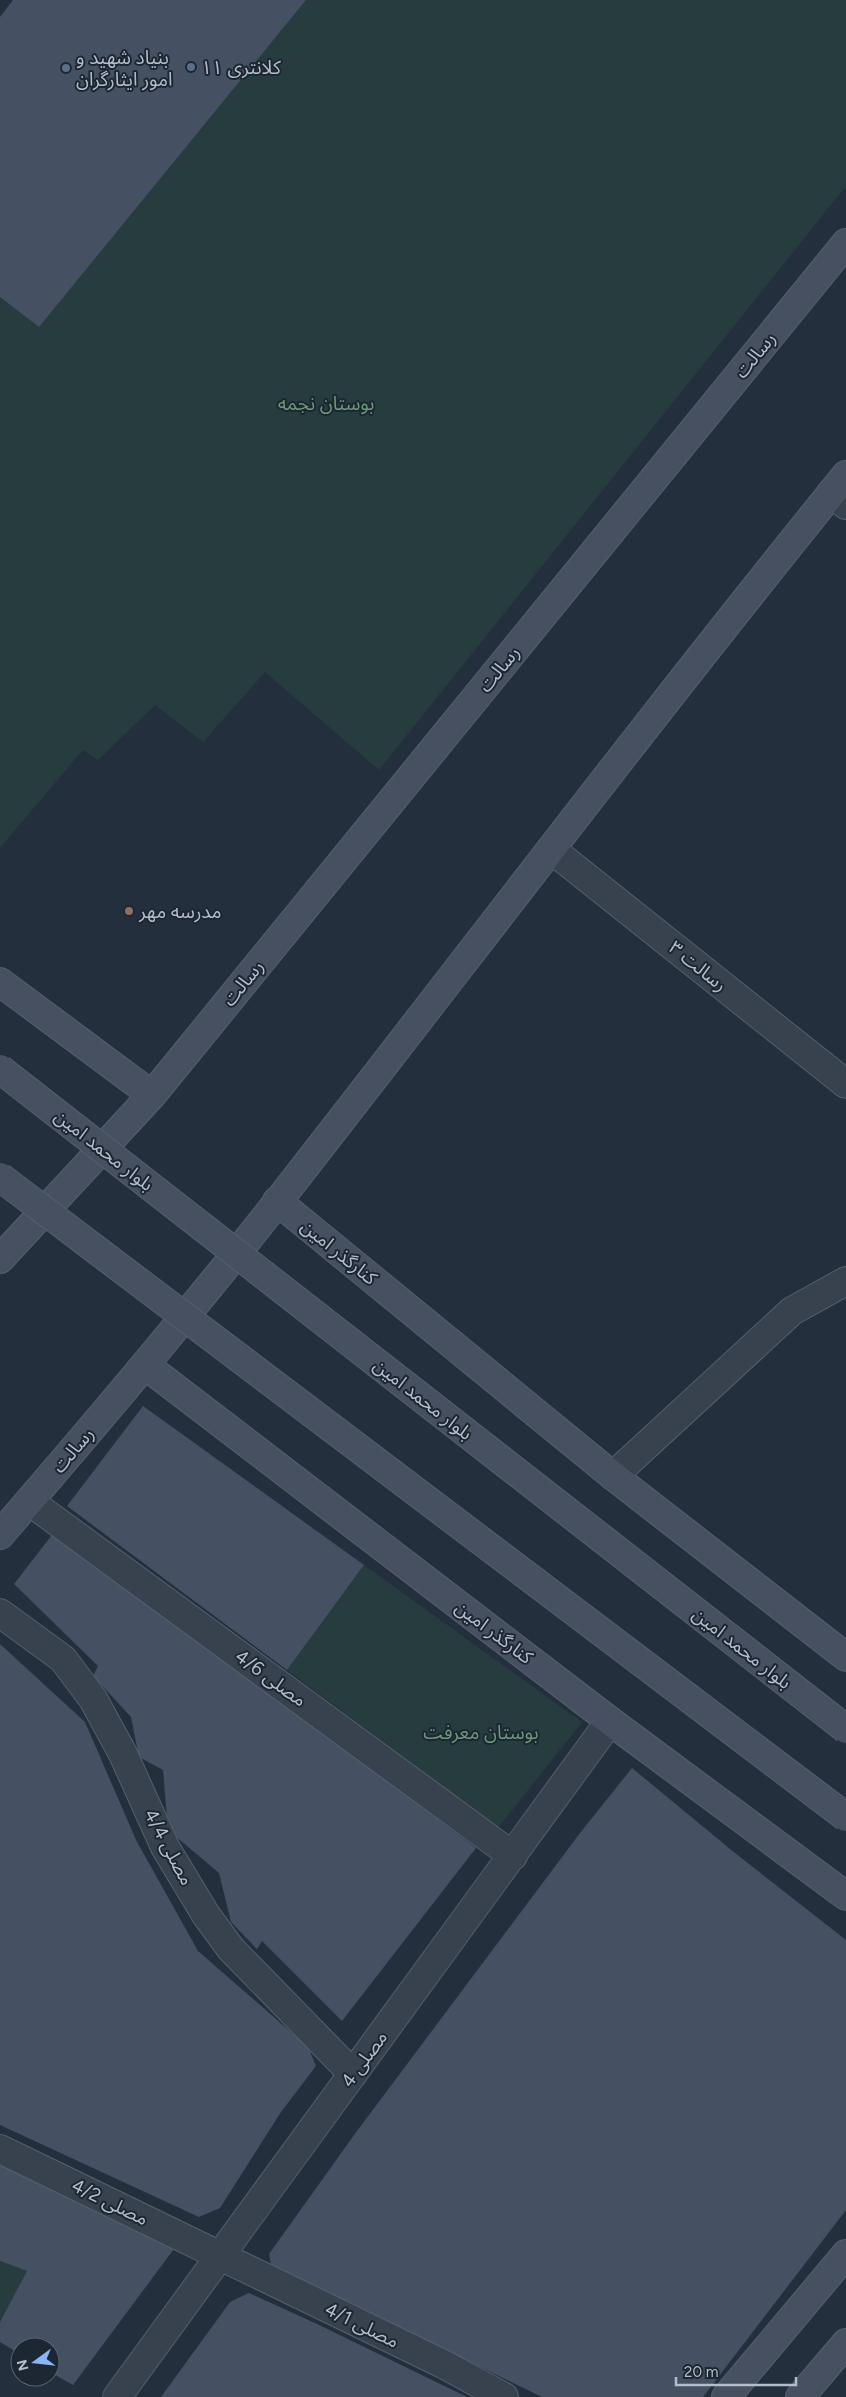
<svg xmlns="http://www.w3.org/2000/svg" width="846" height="2397" font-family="Figtree,'Noto Sans Arabic',sans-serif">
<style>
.green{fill:#263c3f}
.building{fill:#455162}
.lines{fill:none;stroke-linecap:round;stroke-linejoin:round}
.street-casing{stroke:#565f6c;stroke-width:30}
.secondary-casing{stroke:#565f6c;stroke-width:30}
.street{stroke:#38414e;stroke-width:28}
.secondary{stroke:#465061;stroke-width:28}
.secondary-bridge-casing{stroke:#565f6c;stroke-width:30;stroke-linecap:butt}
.secondary-bridge{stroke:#465061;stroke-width:28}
.service-dot{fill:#5c6f8a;stroke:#1d2633;stroke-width:2}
.education-dot{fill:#8d6e63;stroke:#1d2633;stroke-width:2}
.labels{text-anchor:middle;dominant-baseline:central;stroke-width:4;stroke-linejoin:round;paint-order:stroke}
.poi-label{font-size:19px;fill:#b4bcc9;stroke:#1d2633;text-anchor:start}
.street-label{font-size:19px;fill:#b4bcc9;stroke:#1d2633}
.park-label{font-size:19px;fill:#6b9a76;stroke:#1d2633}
</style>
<rect width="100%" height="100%" fill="#242f3e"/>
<path class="green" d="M306,0H846V186L379,770L265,672L203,742L155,705L98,760L83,750L0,848V297L39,326Z
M364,1565L582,1722L498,1828L287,1670Z
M0,2261L27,2271L0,2322Z"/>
<path class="building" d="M13,0H306L39,327L0,297V17Z
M143,1406L364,1565L287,1670L67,1506Z
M55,1531L476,1848L342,2021L262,1941L257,1949L231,1922L219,1873L168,1830L163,1770L139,1757L131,1717L93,1676L98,1666L14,1584Z
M0,1644L85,1722L136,1840L198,1951L308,2047L316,2066L281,2112L220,2208L199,2217L0,2125Z
M632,1768L735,1853L846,1940V2210L703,2397H542L271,2265L269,2254L357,2131L580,1833Z
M0,2154L185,2234L73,2385L50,2372V2347H20V2354L0,2342V2322L27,2271L0,2261Z
M249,2293L317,2324L467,2397H161L230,2302Z"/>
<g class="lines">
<defs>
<path id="street" d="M831,493L846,505
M551,849L846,1084
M613,1476L792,1311L846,1281
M29,1501L513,1856
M0,1613L63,1659L93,1699L123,1754L165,1847L206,1915L231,1949L353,2074
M0,2149L445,2365L504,2397
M117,2397L610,1721"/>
<path id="secondary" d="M0,982L152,1095
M277,1201L613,1476L846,1657
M0,1259L152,1095L846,243
M145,1365L610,1721L846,1896
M0,1535C95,1425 189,1314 279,1200C468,958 653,713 846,475
M726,2397L846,2254
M800,2397L846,2343"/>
</defs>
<use href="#street" class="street-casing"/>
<use href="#secondary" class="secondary-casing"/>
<use href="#street" class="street"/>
<use href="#secondary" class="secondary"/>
<defs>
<path id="secondary-bridge" d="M0,1069L846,1729
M0,1177L846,1817"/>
</defs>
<use href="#secondary-bridge" class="secondary-bridge-casing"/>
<use href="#secondary-bridge" class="secondary-bridge"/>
</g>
<g class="service-dot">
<circle cx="191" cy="67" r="5"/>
<circle cx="66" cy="68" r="5"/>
</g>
<circle class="education-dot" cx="129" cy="911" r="5"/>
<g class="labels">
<g class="poi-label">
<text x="76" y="57">بنیاد شهید و<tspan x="76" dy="22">امور ایثارگران</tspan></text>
<text x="201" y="67">کلانتری ۱۱</text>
<text x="139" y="911">مدرسه مهر</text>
</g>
<g class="street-label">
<text transform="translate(755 355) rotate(-51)">رسالت</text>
<text transform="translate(499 669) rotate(-51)">رسالت</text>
<text transform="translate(698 966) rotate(39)">رسالت ۳</text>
<text transform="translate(243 983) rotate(-51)">رسالت</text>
<text transform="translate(104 1150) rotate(38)">بلوار محمد امین</text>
<text transform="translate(339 1252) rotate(39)">کنارگذر امین</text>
<text transform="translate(423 1399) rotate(38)">بلوار محمد امین</text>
<text transform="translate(73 1450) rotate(-50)">رسالت</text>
<text transform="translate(494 1632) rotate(37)">کنارگذر امین</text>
<text transform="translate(742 1648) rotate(38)">بلوار محمد امین</text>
<text transform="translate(271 1678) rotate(36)">مصلی 4/6</text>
<text transform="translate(169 1847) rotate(62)">مصلی 4/4</text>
<text transform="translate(364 2059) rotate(-54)">مصلی 4</text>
<text transform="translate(110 2202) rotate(26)">مصلی 4/2</text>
<text transform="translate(362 2325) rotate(26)">مصلی 4/1</text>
</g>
<g class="park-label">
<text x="326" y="403">بوستان نجمه</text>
<text x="481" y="1732">بوستان معرفت</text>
</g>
</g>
<g transform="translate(35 2362) rotate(255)"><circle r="24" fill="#1d2633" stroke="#59626f"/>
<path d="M0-4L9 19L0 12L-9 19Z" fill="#8ab4f8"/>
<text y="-8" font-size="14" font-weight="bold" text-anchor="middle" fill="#b4bcc9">N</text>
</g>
<path d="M676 2377v8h120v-8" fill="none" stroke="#b4bcc9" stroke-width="2.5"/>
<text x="684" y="2377" font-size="15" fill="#b4bcc9" stroke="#1d2633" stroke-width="4" paint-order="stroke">20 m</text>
</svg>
